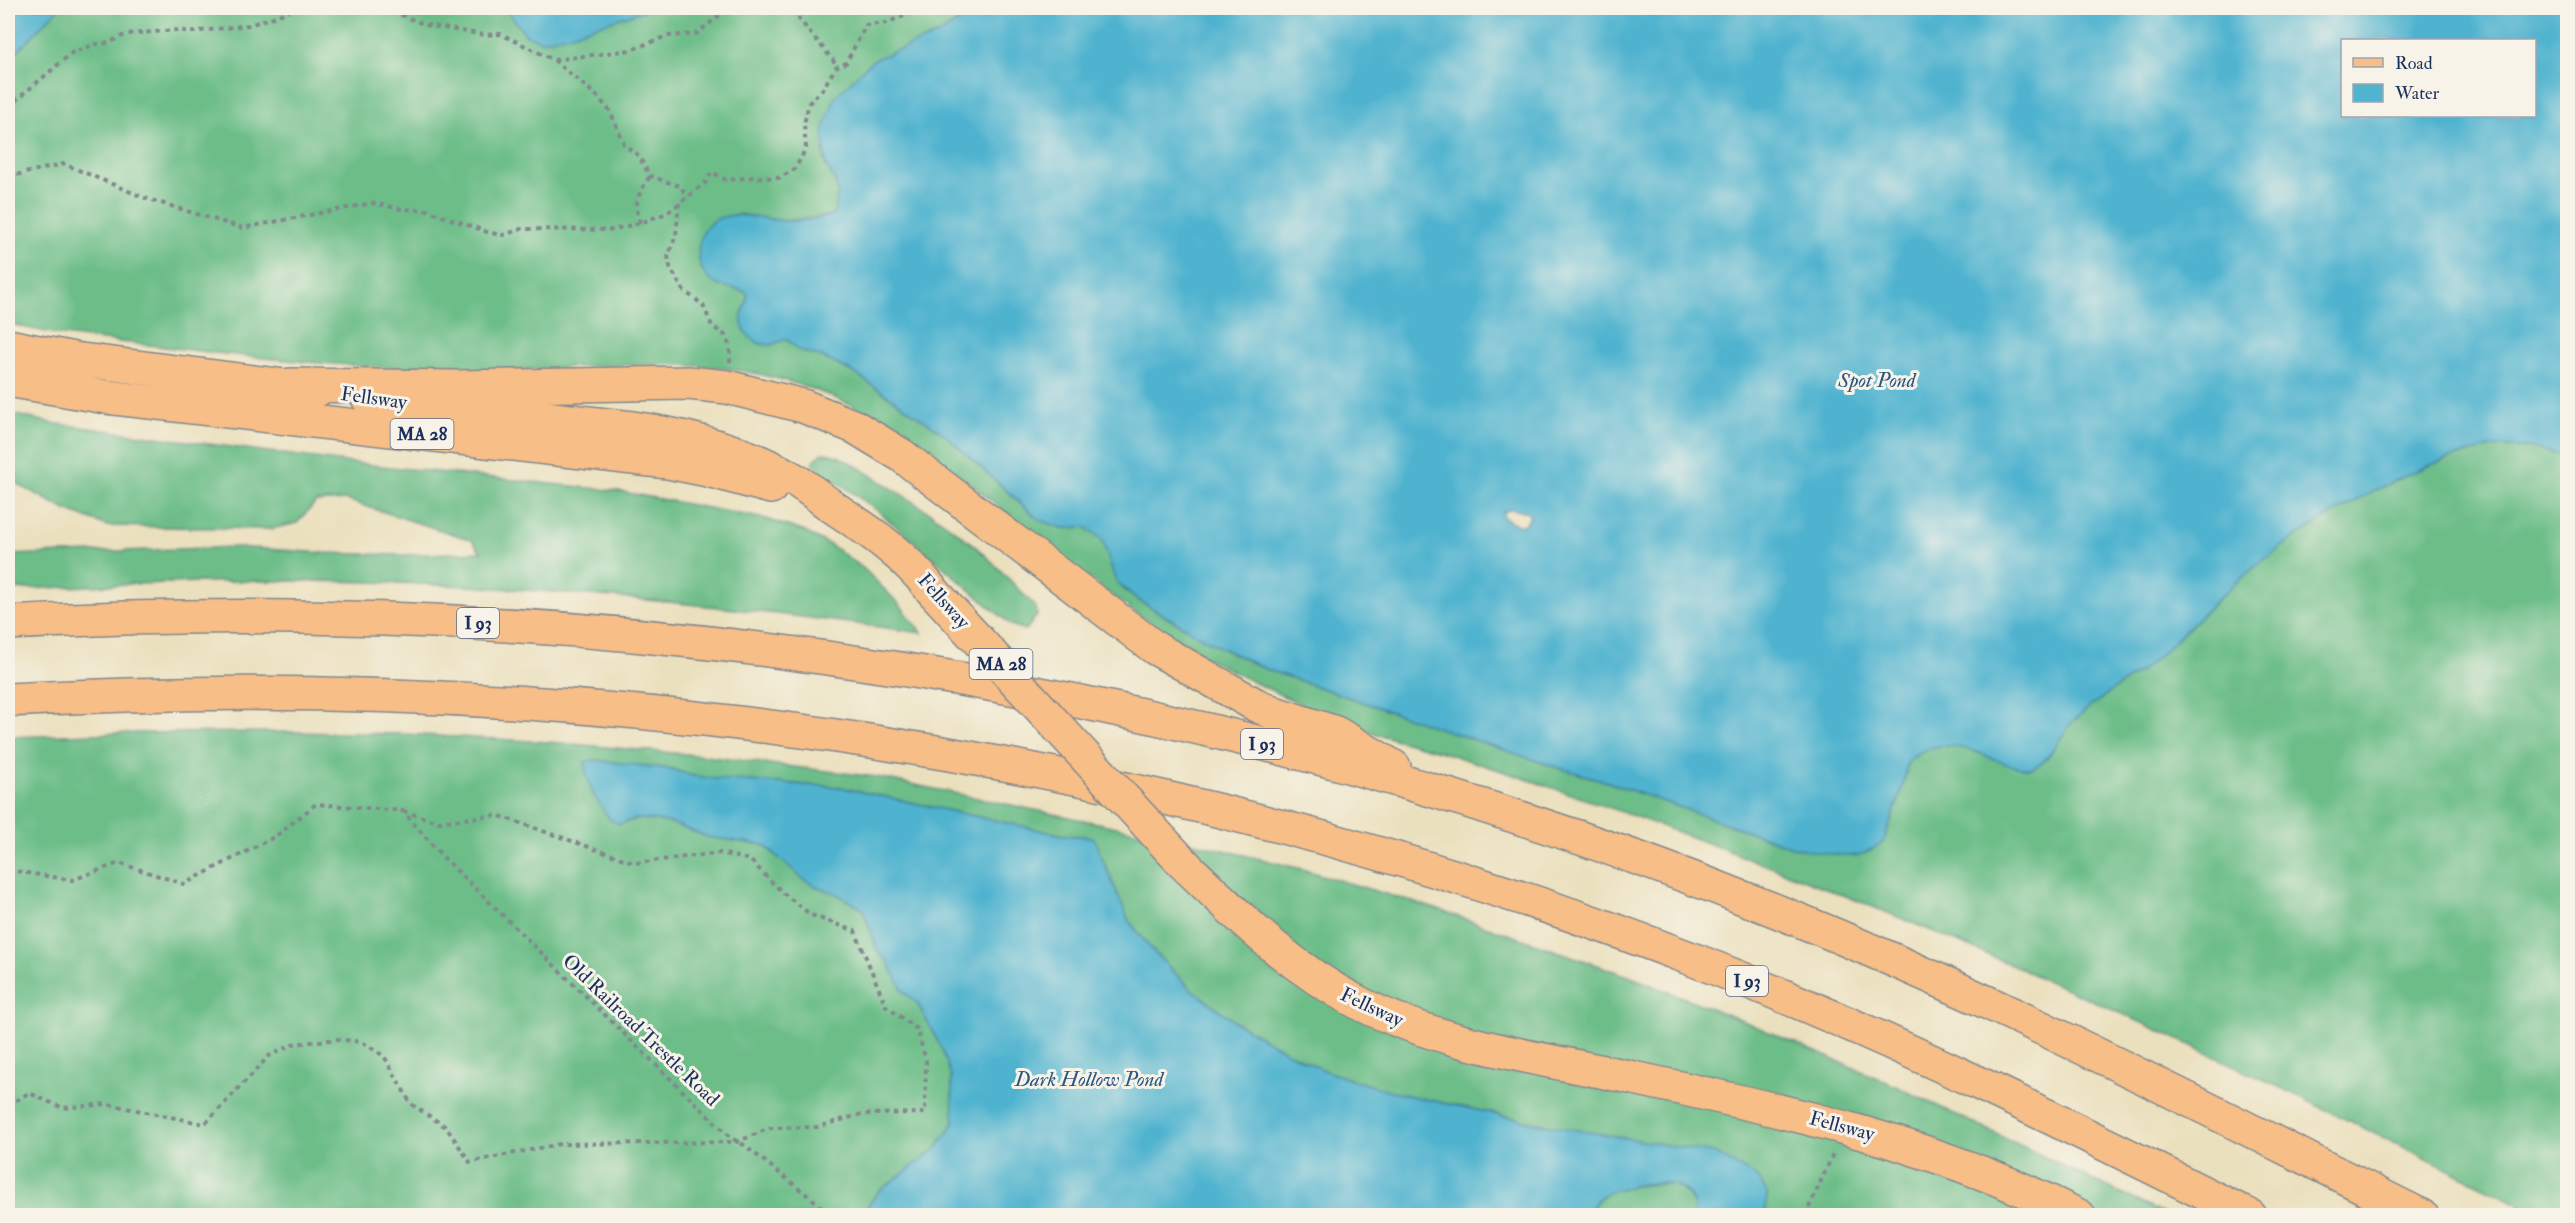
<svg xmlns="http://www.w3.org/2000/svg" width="2575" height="1223" font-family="'IM FELL Double Pica',serif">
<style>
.forest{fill:#6cbd88;stroke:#447673;stroke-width:1.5}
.water{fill:#50b3cf;stroke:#367196;stroke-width:1.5;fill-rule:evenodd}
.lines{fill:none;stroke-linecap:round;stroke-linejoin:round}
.major-casing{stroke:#83888e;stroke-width:36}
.highway-casing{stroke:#83888e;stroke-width:36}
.path{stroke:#83888e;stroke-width:4;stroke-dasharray:4.5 4.5;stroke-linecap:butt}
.major{stroke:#f7be87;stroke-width:33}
.highway{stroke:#f7be87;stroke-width:33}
.major-bridge-casing{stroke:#83888e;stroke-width:36;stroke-linecap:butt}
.major-bridge{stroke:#f7be87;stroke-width:33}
.labels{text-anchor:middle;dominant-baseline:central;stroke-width:6;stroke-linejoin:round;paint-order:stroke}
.shield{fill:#f7f3e8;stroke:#5d6a87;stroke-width:1.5}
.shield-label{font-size:18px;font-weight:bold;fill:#1b2f5e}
.street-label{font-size:20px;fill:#1b2f5e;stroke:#f7f3e8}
.water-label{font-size:21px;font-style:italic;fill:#2b5780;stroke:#f7f3e8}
</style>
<rect width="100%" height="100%" fill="#f7f3e8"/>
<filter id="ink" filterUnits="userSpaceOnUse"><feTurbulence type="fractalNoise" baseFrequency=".0167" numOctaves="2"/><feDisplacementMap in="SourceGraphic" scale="12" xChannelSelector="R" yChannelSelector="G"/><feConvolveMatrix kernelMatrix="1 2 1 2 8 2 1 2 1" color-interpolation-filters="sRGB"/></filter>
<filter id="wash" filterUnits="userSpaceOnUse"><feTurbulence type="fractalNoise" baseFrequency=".008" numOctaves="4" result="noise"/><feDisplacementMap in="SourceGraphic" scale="24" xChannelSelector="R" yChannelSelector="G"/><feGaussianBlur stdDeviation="1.35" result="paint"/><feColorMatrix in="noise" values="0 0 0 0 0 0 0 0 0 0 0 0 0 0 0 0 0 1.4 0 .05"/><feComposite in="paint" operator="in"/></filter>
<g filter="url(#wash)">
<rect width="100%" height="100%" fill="#ebe0bd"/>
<path class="forest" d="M59,8H470L472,10H506L526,35L615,19L651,8H980L939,34L874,60L823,150L825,165L834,178L838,193L835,210L832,215L786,221L739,214L720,286H728L747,293L748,299L743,311L766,345L787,339L800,351L819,356L851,371L943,433L1039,520L1063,528L1085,527L1102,539L1111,559L1113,573L1124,590L1166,617L1233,654L1265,669L1552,766L1602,780L1793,847L1853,856L1897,805L1902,789L1908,762C1941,731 1980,752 2016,766C2048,772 2056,737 2075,719C2098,697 2127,682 2151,662C2179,639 2204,612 2231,587C2291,533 2411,460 2492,448C2518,444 2542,450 2567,457V1215H2540C2286,1088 2029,964 1763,864C1661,825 1557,788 1452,755C1421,745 1389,739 1359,728C1325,715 1291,700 1258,684C1179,648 1109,595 1041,541C966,481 894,414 800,385C695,352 606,368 500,370C385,371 271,360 157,346C108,340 55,337 8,323V61Z
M8,413L51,423L353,463L618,491L766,519L803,531L832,546L864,569L900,605L922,633C748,608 574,590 399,583C268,578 138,583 8,590V555L236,547L325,553L401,555L481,552L472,540L346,500L316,502L297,523L271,529L107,526L66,510L8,479Z
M822,453C840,453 857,467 872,476C911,500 952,525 986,556C1003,572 1018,589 1035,606L1037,615L1026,630L1011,625L878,511L813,465V462Z
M291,732L403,734L549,742L696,755L877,777L1198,844L1298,868L1436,909L1626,975L1736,1018L1887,1082L2167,1215H1765L1767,1194L1622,1139L1537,1123L1388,1091L1328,1072L1287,1052L1237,1023L1191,989L1151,949L1129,921L1093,837L1063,835L839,787L716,779L693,776L671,769L595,760L620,824L636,819L654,820L671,823L707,837L764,845L819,888L835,893L863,909L878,952L888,962L903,991L917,1003L942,1049L951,1076L954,1123L936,1149L878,1192L861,1215H8V737L124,733Z
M1673,1184C1686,1192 1696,1199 1694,1216H1591C1594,1182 1648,1185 1673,1184Z"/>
<path class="water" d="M8,8H59L8,61Z
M470,8H651L568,35L541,41L526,35L506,10H472Z
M980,8H2567V457C2542,450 2518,444 2492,448C2411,460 2292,533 2231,587C2204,611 2179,639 2152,662C2127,682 2099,697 2076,719C2062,731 2056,750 2043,762C2012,789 1957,715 1908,762L1902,789L1883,843L1863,854L1853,856L1822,853L1793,847L1602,780L1552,766L1265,669L1206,640L1138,600L1116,581L1102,539L1085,527L1063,528L1039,520L943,433L851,371L819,356L800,351L787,339C780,340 776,345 769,345C753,345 740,331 742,316C743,307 749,301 747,293C738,288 730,288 721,286C704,283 696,260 699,245C708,200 756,219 786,221C800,221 818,220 832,215L835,210L838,193L834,178L826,165L823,131L835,97L873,60L939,34ZM2342,40H2534V116H2342ZM1511,509L1529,513V519L1524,525H1518L1503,517V512Z
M595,760L671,769L693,776L716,779L839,787L1063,835L1093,837L1129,921L1151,949L1191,989L1237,1023L1287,1052L1328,1072L1388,1091L1537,1123L1714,1153L1759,1178L1767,1194L1765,1215H1694C1696,1202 1687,1187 1672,1184C1655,1181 1611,1187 1598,1199C1594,1202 1591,1211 1590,1216L861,1215L878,1192L936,1149L954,1123L951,1076L942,1049L917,1003L903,991L888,962L878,952L863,909L835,893L819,888L803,879L764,845L707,837L671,823L654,820L636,819L620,824L610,820L594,796L587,777L585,762Z"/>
</g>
<g filter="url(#ink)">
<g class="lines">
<defs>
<path id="major" d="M8,346L74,359L317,390
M8,380L106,397L668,462L708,470L771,487
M368,398L633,428C689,436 746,451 795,480C809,488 820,498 833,507C869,531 904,554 931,589
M1183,863C1238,916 1290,968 1359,1003C1442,1045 1539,1058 1629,1077C1784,1110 1937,1144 2079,1216"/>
<path id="highway" d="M290,385L456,387L688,383L727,387L803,406L855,427L901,455L1155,648L1256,705L1277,714L1336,733L1394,767
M8,623C606,590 1212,685 1769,908C1993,997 2206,1109 2422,1216
M8,700C581,667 1161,754 1697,961C1887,1035 2068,1125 2250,1216"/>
</defs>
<use href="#major" class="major-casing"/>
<use href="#highway" class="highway-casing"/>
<path class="path" d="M384,8L426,25L485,35L501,34L554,60L631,50L667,36L696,34L729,8
M797,8L799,19L833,60L836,67
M554,60L597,96L610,111L624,144L639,156L650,176L682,187L685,197
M8,107L73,52L97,44L108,43L127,34L178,30L193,32L249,25L279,15L294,8
M8,175H16L64,164L145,198L242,228L373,203L401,209L426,210L490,233L504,235L521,229L612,230L640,223L667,213L705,183L712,172L726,180L754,177L779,178L795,169L806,148L804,124L809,103L822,90L836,67L846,63L866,25L886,23L924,8
M679,203L676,235L668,256L670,267L683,290L703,305L712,326L725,335L730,347V362
M640,223C633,201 638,195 650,176
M8,870L72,880L119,863L184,884L276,836L316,804L403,811L441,855L731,1138L744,1145L816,1202L830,1216
M8,1105L29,1093L63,1108L107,1104L205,1124L269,1056L294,1044L337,1039L362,1042L384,1056L411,1104L446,1127L470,1162L560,1144L737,1142L770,1128L817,1127L862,1114L925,1113L926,1061L917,1029L886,1006L855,931L811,915L782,892L750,860L720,853L635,863L497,815L438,822L403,811
M1805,1216L1834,1152"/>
<use href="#major" class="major"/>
<use href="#highway" class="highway"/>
<defs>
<path id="major-bridge" d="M931,589L1183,863"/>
</defs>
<use href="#major-bridge" class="major-bridge-casing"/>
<use href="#major-bridge" class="major-bridge"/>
</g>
</g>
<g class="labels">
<g class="shield">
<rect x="390.5" y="419" width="63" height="30" rx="4.5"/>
<rect x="457" y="608" width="42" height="30" rx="4.5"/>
<rect x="969.5" y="649" width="63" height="30" rx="4.5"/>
<rect x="1241" y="729" width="42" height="30" rx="4.5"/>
<rect x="1726" y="966" width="42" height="30" rx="4.5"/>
</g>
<g class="shield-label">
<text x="422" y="434">MA 28</text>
<text x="478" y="623">I 93</text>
<text x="1001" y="664">MA 28</text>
<text x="1262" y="744">I 93</text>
<text x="1747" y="981">I 93</text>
</g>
<g class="street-label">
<text transform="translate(374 398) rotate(8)">Fellsway</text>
<text transform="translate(944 601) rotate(48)">Fellsway</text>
<text transform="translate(1372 1007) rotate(25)">Fellsway</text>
<text transform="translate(641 1030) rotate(44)">Old Railroad Trestle Road</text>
<text transform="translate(1842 1126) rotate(15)">Fellsway</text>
</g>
<g class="water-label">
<text x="1877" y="380">Spot Pond</text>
<text x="1089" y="1079">Dark Hollow Pond</text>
</g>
</g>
<rect width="2575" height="1223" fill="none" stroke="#f7f3e8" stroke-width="30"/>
<rect x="2341" y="39" width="195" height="78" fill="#f7f3e8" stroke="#9fa5b1" stroke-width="1.5"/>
<rect x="2353" y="58" width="30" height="9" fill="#f7be87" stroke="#9fa5b1" stroke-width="1.5"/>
<text x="2395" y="69" font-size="18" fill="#1b2f5e">Road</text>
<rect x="2353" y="84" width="30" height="18" fill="#50b3cf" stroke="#9fa5b1" stroke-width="1.5"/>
<text x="2395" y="99" font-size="18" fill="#1b2f5e">Water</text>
</svg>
